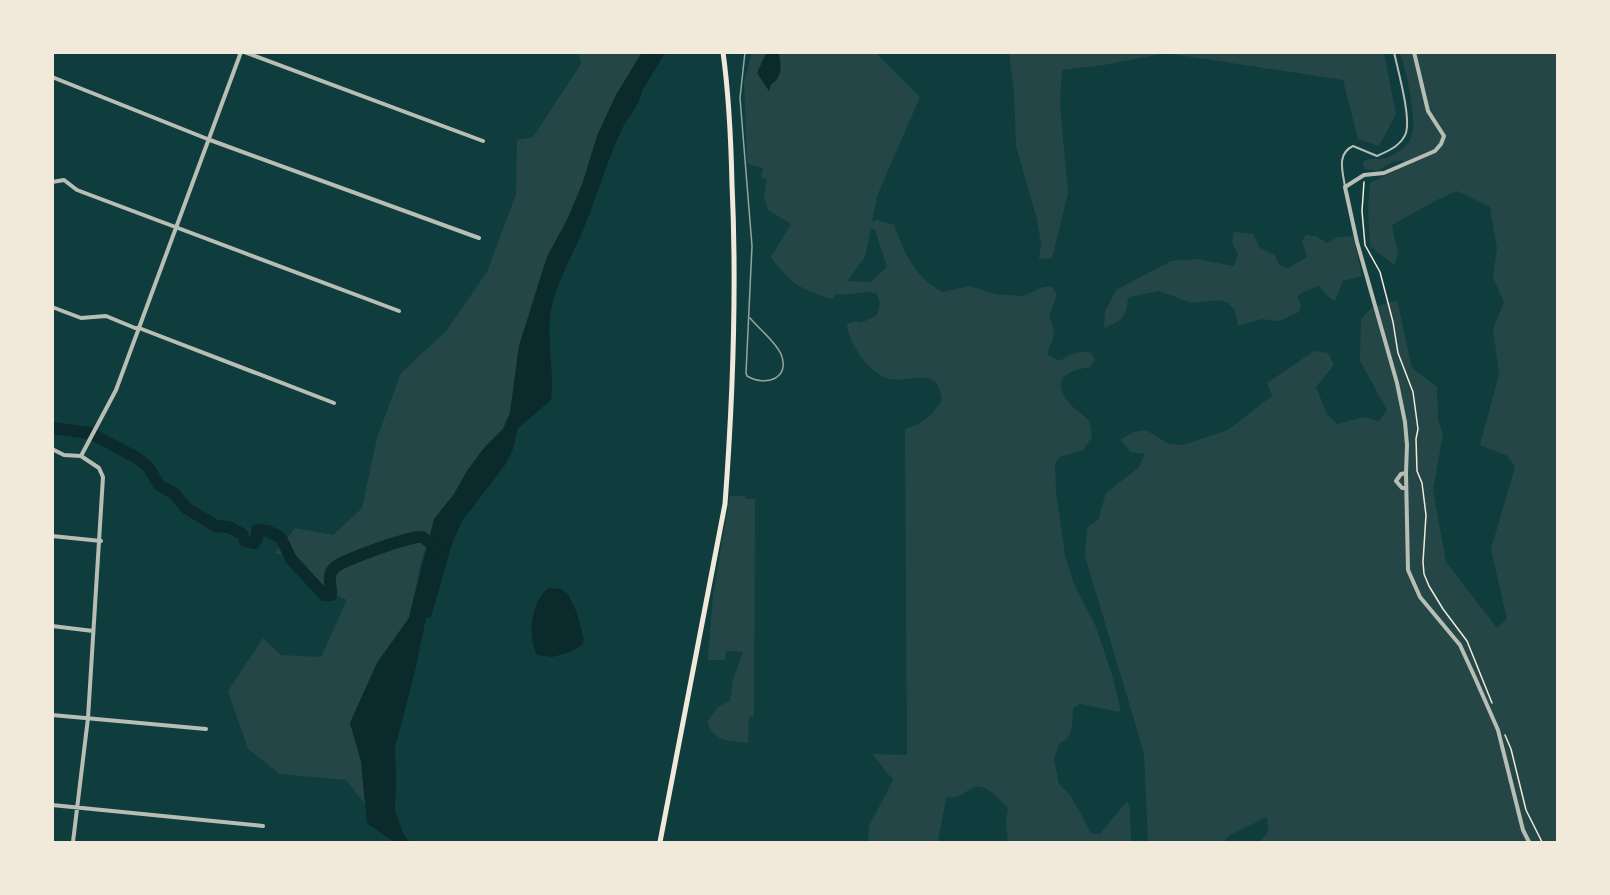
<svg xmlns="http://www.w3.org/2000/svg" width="1610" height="895" font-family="Barlow,sans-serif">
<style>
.green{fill:#244646;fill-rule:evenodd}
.water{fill:#0a2a2b}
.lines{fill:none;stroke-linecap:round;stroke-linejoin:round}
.river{stroke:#0a2a2b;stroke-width:12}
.path{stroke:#f1e9da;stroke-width:1.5}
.pedestrian{stroke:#b8beb3;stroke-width:2}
.minor{stroke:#b8beb3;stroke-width:4}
.secondary{stroke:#f1e9da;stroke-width:5}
.tram{stroke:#97a49c;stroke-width:1.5}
</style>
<rect width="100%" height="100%" fill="#0f3d3e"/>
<path class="green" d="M579,53H642L616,95L597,136L583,182L568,218L547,257L519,346L510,413L503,429L484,448L467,471L428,542L421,563L409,618L377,663L350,723L361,761L365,804L346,780L280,774L248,749L228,691L263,638L281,655L321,657L347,600L326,591L317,583L302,562L275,553L295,528L333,535L362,508L377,438L401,373L446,331L487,272L516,194L517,140L533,137L581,64Z
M752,53H876L920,97L877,196L872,222L877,220L894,225C905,254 914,276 942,292L969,286L996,294L1023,296L1043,287H1052L1057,295L1049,315C1055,332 1056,335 1047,352L1048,355L1059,361C1071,355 1078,350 1091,353L1095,360L1090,367C1067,371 1050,378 1069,403C1074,409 1082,413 1087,419C1091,423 1091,432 1092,437L1083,450L1060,457L1055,463L1056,491L1065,556L1074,584L1096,627L1113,678L1121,712L1080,704L1073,708C1072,724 1074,737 1059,744L1054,759L1059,784L1071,796L1091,833L1100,834L1127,801L1130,809L1131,842H1008L1006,822L1008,808C999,800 985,781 973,788C959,795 964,796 946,798L938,842H868L869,826L893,780L872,754L907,755L905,429C923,424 932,416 942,400C940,392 940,384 932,380C920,374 903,382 890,379C870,375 848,343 847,324L856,321L861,323L877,315L880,302L877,294C863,289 850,297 836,294L832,299C802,291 789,282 771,257L791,224L768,210L764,197L767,179L761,178L763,168L747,164L744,81ZM871,228L875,230L887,267L870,282L847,281L865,257Z
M1009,53H1384L1396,114L1379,146L1358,139L1343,80L1166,53L1104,65L1062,70L1060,105L1068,193L1052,258L1039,259L1041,244L1037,219L1016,146L1014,91Z
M1400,53H1557V842H1260L1268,832L1267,817L1228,836L1225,842H1148L1144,753L1085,556L1087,528L1098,520L1106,493L1138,468L1145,454L1131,452L1120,440L1133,432L1146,430L1169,444L1183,445L1228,430L1272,396L1267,383L1314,351L1328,353L1334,365L1316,387L1327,414L1337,424L1364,417L1379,421L1387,410L1360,361L1361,319L1371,308L1397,300L1412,368L1437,387L1438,420L1443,434L1433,490L1446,562L1497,628L1507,619L1491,549L1515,467L1508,456L1480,445L1499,374L1493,328L1504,303L1493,277L1497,249L1490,207L1457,191L1437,200L1392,225L1398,254L1394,265L1370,246L1368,208L1370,183L1397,170L1403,163L1402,160L1392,162L1377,171L1364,169L1363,162C1371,156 1381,162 1393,155C1402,150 1409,145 1412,135C1417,120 1406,68 1400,53Z
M1234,232L1253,234L1260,248L1275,255L1279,265L1288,268L1307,257L1302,241L1306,235L1316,236L1327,243L1338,237L1353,236L1362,276L1343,281L1335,301C1327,298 1325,291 1318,286L1301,293L1297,298L1301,304L1299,312L1279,321L1261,319L1238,326L1235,310L1228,303L1220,300L1192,303L1159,291L1129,297C1126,303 1128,307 1125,313C1122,322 1112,324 1104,328L1105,311L1116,290L1171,261L1196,259L1234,266L1238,255L1232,241Z
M730,496H745V499H755L754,716L749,717L748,743C727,740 716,743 707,722L718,707L730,701L733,680L743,652L726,651L725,660H708L713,595Z"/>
<path class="water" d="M642,52L665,53L642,91C640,106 627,117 621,131C607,161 598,194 585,225C575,251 559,277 552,305C545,335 555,369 551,400L518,428L513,449L505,465L462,521L452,544L431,617L426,618L415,671L395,748L396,780L395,811L404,835L410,842H394L367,823L361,761L350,723L377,663L409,618L434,519L454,494L467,471L484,448L503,429L510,413L519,346L547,257L568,218L583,182L597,136L616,95Z
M766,53H779C781,64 783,78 771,84L769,91L757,73Z
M549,588L560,589L568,594L577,613L584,640L582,645L571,652L552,657L537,655C527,637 531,600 549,588Z"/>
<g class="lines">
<path class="river" d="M52,428L90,433L137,458L149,468L159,485L175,494L186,508L216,526L229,527L242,534L245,541L254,543L257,538V530L268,531L281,538L291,559L324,595H331C332,585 326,577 334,568C340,561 415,534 422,537C428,540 435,548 440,552"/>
<path class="path" d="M1364,182L1362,211L1365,245L1380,272L1393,322L1398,353L1413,392L1418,429L1416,439L1417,471L1422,483L1426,515L1423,562L1424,574L1429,586L1443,609L1467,641L1492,703
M1505,735L1511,749L1526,810L1542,842"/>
<path class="pedestrian" d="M1345,187C1343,172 1336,154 1353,146L1377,156C1388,151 1401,146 1406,133C1411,116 1398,71 1394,52"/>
<path class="minor" d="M244,52L483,141
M1414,52L1428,111L1444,136L1441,144L1435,151L1384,173L1364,175L1345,187L1357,242L1397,383L1405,422L1407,445L1406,473L1408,570L1420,597L1460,645L1476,680L1498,730L1523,830L1529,842
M52,77L210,140L479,238
M52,182L64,180L77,190L399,311
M52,307L81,318L106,316L135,328H139L334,403
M52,449L64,455L81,456
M81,456L116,390L241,52
M1406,473L1401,474L1396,481L1402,488H1406
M52,536L101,541
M52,626L93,631
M52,715L206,729
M52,805L263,826
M73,842L88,718L103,477L99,468L81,456"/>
<path class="secondary" d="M660,842L725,504C733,397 737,291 732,184C731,140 729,96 723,52"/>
<path class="tram" d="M745,52L740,98L752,246L746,373L747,376C765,387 791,379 781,354C775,341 759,329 750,318"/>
</g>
<rect width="1610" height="895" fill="none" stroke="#f1e9da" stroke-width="108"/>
</svg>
